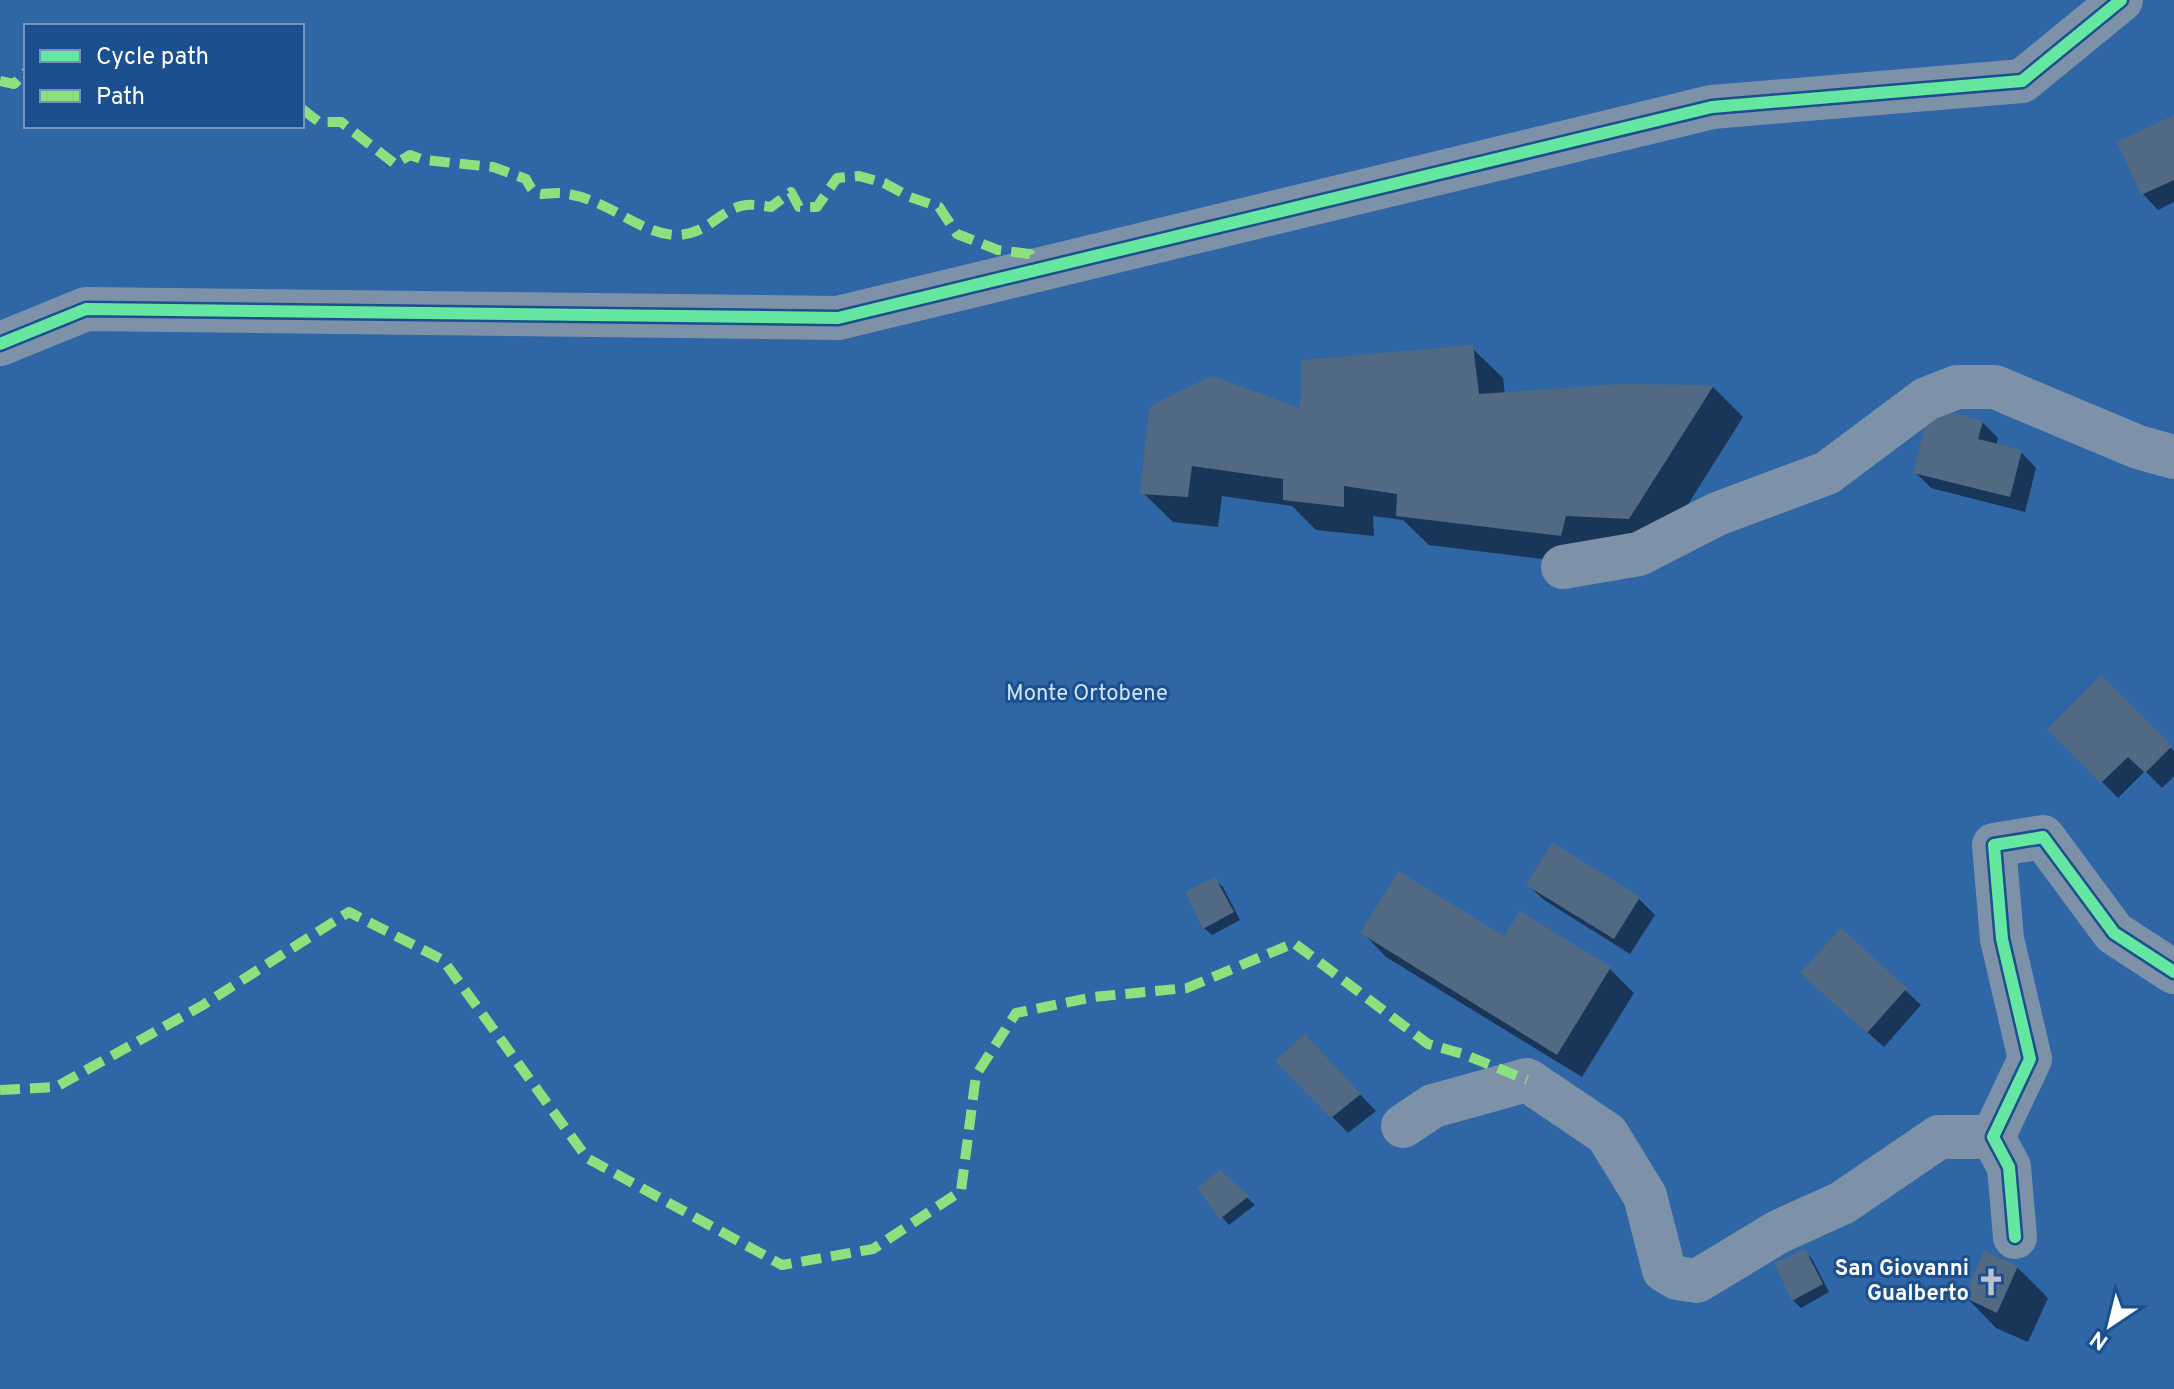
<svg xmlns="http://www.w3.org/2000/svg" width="2174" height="1389" font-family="Overpass,sans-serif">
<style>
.green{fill:#2f66a5;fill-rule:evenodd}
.shadow{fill:#0007}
.building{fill:#526984}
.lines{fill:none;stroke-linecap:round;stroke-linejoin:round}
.minor{stroke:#7d92a8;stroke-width:44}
.quiet{stroke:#8de07e;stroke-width:10;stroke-dasharray:20 10;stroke-linecap:butt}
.cycleway-casing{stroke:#1b4f8f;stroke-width:17}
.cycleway{stroke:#66e7a1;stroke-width:12}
.labels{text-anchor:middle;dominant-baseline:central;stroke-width:6;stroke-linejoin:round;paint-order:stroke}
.park-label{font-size:22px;fill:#cfe3fa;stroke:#1b4f8f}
.poi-label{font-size:22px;font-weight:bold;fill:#fff;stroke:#1b4f8f;text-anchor:end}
</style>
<rect width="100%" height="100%" fill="#365274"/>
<path class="green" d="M0,0H2174V1389H0ZM26,26H302V126H26Z"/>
<path class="shadow" d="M2174,118V202L2158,210L2143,194Z
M1472,348L1503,378L1505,395L1713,387L1743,417L1660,549L1591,565L1429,545L1403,520L1373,516L1374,536L1316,530L1292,506L1222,496L1218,527L1173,522L1142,492L1151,411H1302Z
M1982,422L1998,438L1996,446L2021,452L2036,468L2025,512L1931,488L1915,472Z
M2101,678L2174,751V776L2162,788L2145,771L2118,798L2050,729Z
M1552,845L1639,899L1655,915L1630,954L1544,900L1528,885Z
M1215,880L1223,887L1240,920L1212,935L1204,928Z
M1520,913L1610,969L1634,993L1582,1077L1386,957L1363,933L1505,938Z
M1819,989L1905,990L1921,1005L1884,1047Z
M1321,1053L1376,1111L1348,1133L1278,1061Z
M1220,1172L1255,1205L1229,1225L1222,1217Z
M1804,1251L1812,1259L1829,1292L1801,1308L1793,1300Z
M2017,1267L2048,1298L2028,1342L1996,1328L1966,1297Z"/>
<path class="building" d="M2174,115V180L2141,195L2117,142Z
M1473,345L1479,394L1620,384L1714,385L1629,519L1566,516L1561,536L1396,516L1397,494L1344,486V507L1283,500V479L1192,466L1188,497L1140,494L1149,410L1157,402L1212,376L1300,408L1302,360Z
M1930,407L1983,421L1978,439L2022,450L2010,497L1913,473Z
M2101,675L2172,746L2145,773L2128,757L2101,783L2047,729Z
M1552,842L1640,897L1614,939L1526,885Z
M1399,871L1504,936L1520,911L1611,967L1557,1055L1360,933Z
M1215,877L1234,912L1203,929L1185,892Z
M1841,928L1907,988L1867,1033L1800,973Z
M1305,1034L1361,1094L1331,1118L1275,1061Z
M1220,1170L1249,1196L1220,1219L1197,1188Z
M1805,1249L1823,1284L1792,1301L1774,1263Z
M1984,1251L2018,1266L1997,1313L1964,1297Z"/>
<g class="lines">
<path class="minor" d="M0,344L86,309L838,318L1712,107L2022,81L2121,0
M1563,567L1639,554L1717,514L1827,473L1926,399L1957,387H1995L2138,447L2174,457
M1403,1126L1433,1106L1527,1080L1607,1134L1645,1196L1664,1270L1677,1278L1697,1281L1778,1232L1842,1203L1939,1137H1993
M2015,1237L2009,1167L1993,1137L2030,1059L2002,939L1994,845L2043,837L2114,933L2174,972"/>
<path class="quiet" d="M0,81L14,84L26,72
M302,109L319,122H341L395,164L410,155L424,160L493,167L526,179C536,201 542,192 561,193C571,194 583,197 592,201C620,211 647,235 678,235C709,234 721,208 746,205C753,204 763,206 771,207L791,192L799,207H817L837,178L859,176L884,183L910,197L939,207L957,234L998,250L1030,254L1036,270
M0,1090L56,1087L203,1005L349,912L443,960L587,1158L782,1265L873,1249L961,1191L976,1075L1016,1013L1093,997L1187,988L1294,943L1428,1044L1463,1054L1527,1080"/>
<defs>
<path id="cycleway" d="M0,344L86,309L838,318L1712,107L2022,81L2121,0
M2015,1237L2009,1167L1993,1137L2030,1059L2002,939L1994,845L2043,837L2114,933L2174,972"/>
</defs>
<use href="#cycleway" class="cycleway-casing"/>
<use href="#cycleway" class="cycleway"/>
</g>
<defs>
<symbol id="church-bare" viewBox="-9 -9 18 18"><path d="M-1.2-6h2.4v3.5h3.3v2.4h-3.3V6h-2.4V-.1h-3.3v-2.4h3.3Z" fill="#b9c2ce" stroke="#1b4f8f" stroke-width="2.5" paint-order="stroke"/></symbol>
</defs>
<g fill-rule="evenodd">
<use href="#church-bare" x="1971" y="1262" width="40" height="40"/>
</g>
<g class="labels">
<g class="park-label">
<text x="1087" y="694">Monte Ortobene</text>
</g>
<g class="poi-label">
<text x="1969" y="1269">San Giovanni<tspan x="1969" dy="25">Gualberto</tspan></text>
</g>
</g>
<rect x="24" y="24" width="280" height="104" fill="#1b4f8f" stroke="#7695bc" stroke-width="2"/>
<rect x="40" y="50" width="40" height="12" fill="#66e7a1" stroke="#7695bc" stroke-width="2"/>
<text x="96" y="64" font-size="24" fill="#ffffff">Cycle path</text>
<rect x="40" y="90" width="40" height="12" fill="#8de07e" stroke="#7695bc" stroke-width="2"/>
<text x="96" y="104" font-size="24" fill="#ffffff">Path</text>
<g transform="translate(2110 1325) rotate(215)" stroke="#1b4f8f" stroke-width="6" paint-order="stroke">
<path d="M0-6L14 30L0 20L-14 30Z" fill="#ffffff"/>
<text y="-12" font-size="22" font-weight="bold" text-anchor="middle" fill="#ffffff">N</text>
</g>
</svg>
